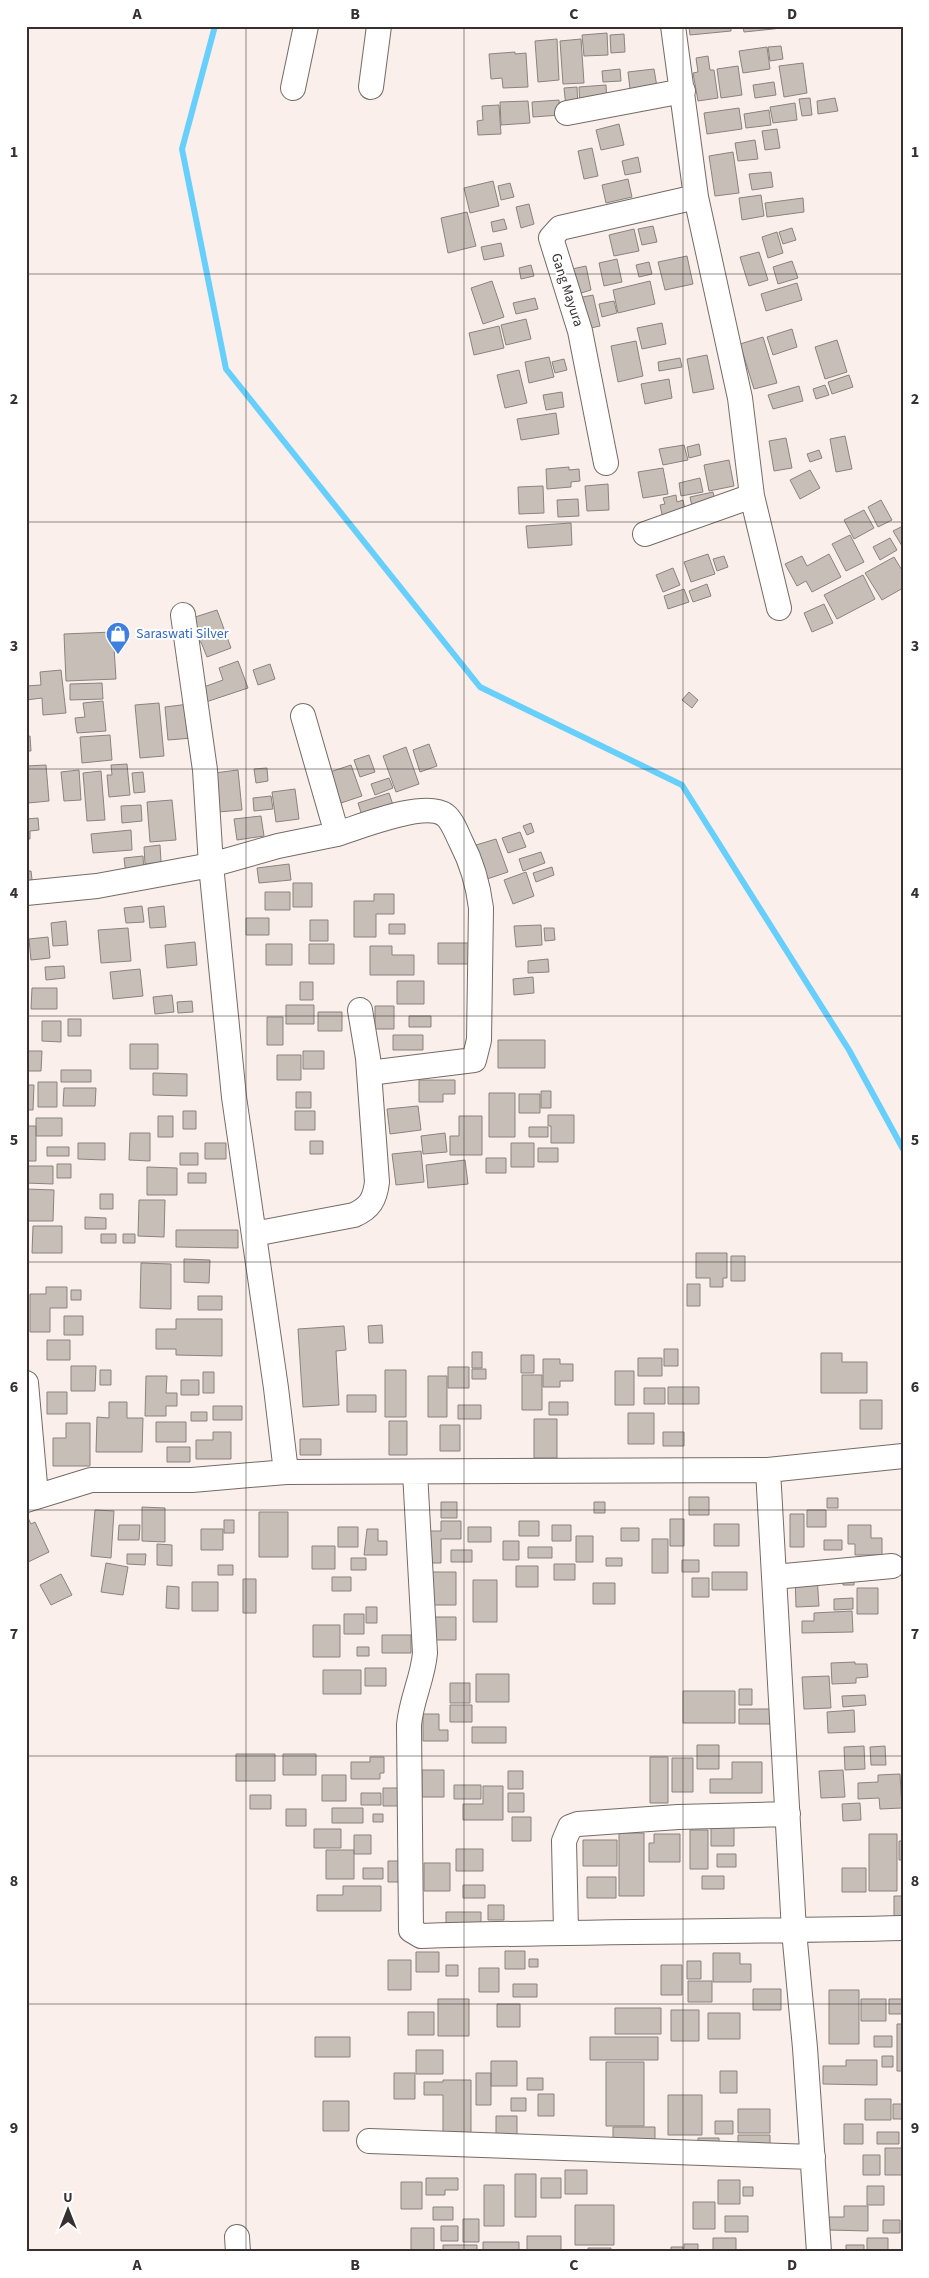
<svg xmlns="http://www.w3.org/2000/svg" width="929" height="2278" font-family="'Source Sans 3',sans-serif">
<style>
.lines{fill:none;stroke-linecap:round;stroke-linejoin:round}
.stream{stroke:#67cffb;stroke-width:6}
.building{fill:#c8beb8;stroke:#8c837e}
.minor-casing{stroke:#746b67;stroke-width:26}
.minor{stroke:#fff;stroke-width:24}
.grid{fill:none;stroke:#363130;stroke-width:1;stroke-opacity:0.55}
.labels{text-anchor:middle;dominant-baseline:central;stroke-width:4;stroke-linejoin:round;paint-order:stroke}
.street-label{font-size:14px;fill:#363130;stroke:#fff}
.shop-label{font-size:14px;fill:#366cbe;stroke:#fff;text-anchor:start}
.neatline{fill:none;stroke:#363130;stroke-width:2}
.grid-label{font-size:16px;text-anchor:middle;font-weight:bold;fill:#363130}
</style>
<rect width="100%" height="100%" fill="#faefea"/>
<g class="lines">
<path class="stream" d="M215,26L182,149L226,369L480,687L682,785L849,1050L903,1149"/>
</g>
<path class="building" d="M689,26H731V31L690,35Z
M743,26H772L773,29L744,32Z
M773,26H797L773,29Z
M607,33L608,55L584,56L582,35Z
M624,34L625,52L611,53L610,35Z
M557,39L559,80L538,82L535,41Z
M581,39L584,83L563,84L560,41Z
M781,46L783,59L770,61L768,47Z
M767,47L770,69L743,73L739,51Z
M515,52V54L526,53L528,87L503,88L502,78L491,79L489,54Z
M708,56L710,70H714L718,98L698,101L693,73L698,72L696,58Z
M803,63L807,93L784,97L779,66Z
M738,66L742,95L721,98L717,69Z
M620,69L621,81L603,82L602,71Z
M654,69L657,87L630,89L628,72Z
M774,82L776,95L755,98L753,85Z
M606,85L607,103L580,105L579,87Z
M577,87L578,106L566,107L564,88Z
M810,98L812,115L802,116L799,99Z
M835,98L838,111L818,114L817,101Z
M559,100L560,115L533,117L532,102Z
M528,101L530,123L501,125L500,102Z
M795,103L797,120L773,123L770,107Z
M499,105L501,134L478,135L477,121L483,120L482,106Z
M739,108L742,129L707,134L704,113Z
M769,110L771,125L746,128L744,114Z
M619,124L624,145L601,150L596,130Z
M777,129L780,148L765,150L762,131Z
M755,140L758,159L738,161L735,143Z
M592,148L598,176L584,179L578,151Z
M733,152L739,193L715,196L709,156Z
M638,157L641,172L625,175L622,161Z
M771,172L773,187L752,190L749,174Z
M628,179L632,197L606,203L602,185Z
M493,181L499,206L470,213L464,188Z
M510,183L514,197L501,200L498,186Z
M761,195L764,216L742,220L739,198Z
M803,198L804,212L767,217L765,203Z
M529,204L534,224L521,228L516,207Z
M467,212L476,246L448,253L441,218Z
M504,219L507,229L493,232L491,222Z
M653,226L657,242L642,245L638,229Z
M792,228L796,240L783,244L779,232Z
M634,229L639,251L614,256L609,235Z
M777,232L783,253L768,258L762,237Z
M501,243L504,256L484,260L481,247Z
M759,252L768,280L749,286L740,257Z
M687,256L693,284L665,290L658,262Z
M617,259L622,282L604,286L599,263Z
M792,261L798,278L778,284L773,267Z
M649,262L652,274L639,277L636,265Z
M531,265L534,276L521,279L519,268Z
M586,266L591,290L578,294L572,269Z
M492,281L504,317L483,324L471,288Z
M650,281L655,304L618,313L613,290Z
M797,283L802,300L766,311L761,294Z
M593,295L600,326L586,329L578,298Z
M535,298L538,309L516,314L513,303Z
M614,301L617,313L602,317L599,304Z
M526,319L531,339L506,345L501,325Z
M662,323L666,344L642,349L637,328Z
M499,326L504,348L474,355L469,333Z
M792,329L797,347L773,355L767,337Z
M763,337L777,383L754,389L740,344Z
M837,340L847,372L825,379L815,347Z
M636,341L643,376L618,382L611,346Z
M707,355L714,389L693,393L687,359Z
M549,357L554,377L529,383L525,362Z
M680,358L682,367L659,371L658,362Z
M564,359L567,370L555,373L552,362Z
M519,370L527,403L505,408L497,375Z
M849,375L853,387L832,394L828,382Z
M669,379L672,398L645,404L641,384Z
M825,385L829,395L816,399L813,389Z
M799,386L803,401L773,409L768,395Z
M562,392L564,407L546,410L543,395Z
M556,413L559,434L521,440L517,419Z
M845,436L852,469L836,472L830,439Z
M786,438L792,468L774,471L769,441Z
M699,444L701,455L689,458L687,447Z
M684,445L688,460L663,465L659,449Z
M819,450L822,458L810,462L807,454Z
M729,460L734,486L709,491L704,465Z
M569,467V470L579,469L580,481L571,482V487L547,489L546,469Z
M663,468L668,494L643,498L638,472Z
M810,470L820,488L800,499L790,480Z
M700,478L703,492L681,496L679,483Z
M608,484L609,510L587,511L585,486Z
M543,486L544,513L519,514L518,487Z
M713,492L716,506L693,511L690,497Z
M676,495L677,502L683,500L686,515L663,519L660,505L665,504L663,498Z
M578,499L579,516L558,517L557,500Z
M881,500L892,520L878,527L868,507Z
M864,510L874,528L854,539L844,520Z
M571,523L572,545L528,548L526,526Z
M903,526V545L902,546L893,531Z
M850,535L864,562L846,571L832,544Z
M890,538L897,550L880,560L873,547Z
M708,554L715,574L691,582L684,562Z
M829,554L841,577L812,592L806,581L797,586L785,564L802,556L807,566Z
M724,556L728,567L717,571L713,559Z
M894,557L903,572V588L882,600L865,573Z
M673,568L680,585L663,592L656,575Z
M863,575L875,599L837,619L824,595Z
M707,584L711,596L693,602L689,591Z
M684,589L689,602L668,609L664,596Z
M824,604L833,623L812,632L804,613Z
M217,610L231,648L207,657L201,642L197,643L189,619Z
M113,632L116,679L66,681L64,634Z
M238,661L248,688L206,702L201,688L223,680L219,668Z
M270,664L275,679L258,685L253,670Z
M61,670L66,713L43,715L42,698L26,700V686L41,685L40,672Z
M102,683L103,699L70,700V684Z
M689,692L698,700L692,708L682,700Z
M103,701L106,731L77,733L75,718L85,717L83,703Z
M159,703L164,756L140,758L135,705Z
M189,704L192,738L168,740L165,707Z
M110,735L112,760L82,763L80,737Z
M30,736L31,751H26V737Z
M429,744L437,766L420,772L413,750Z
M406,747L419,784L396,792L383,756Z
M369,755L375,772L360,777L354,760Z
M127,764L130,795L109,797L107,775H112L111,765Z
M46,765L49,801L28,803L26,766Z
M351,765L362,796L341,803L330,772Z
M267,768L268,781L256,783L254,769Z
M79,770L81,800L64,801L61,772Z
M238,770L242,810L218,812L214,773Z
M101,771L105,820L87,821L83,773Z
M143,772L145,792L134,793L132,773Z
M389,778L393,788L375,795L371,784Z
M295,789L299,819L276,822L272,792Z
M389,793L394,808L363,819L358,803Z
M271,796L273,809L254,811L253,798Z
M172,800L176,840L150,842L147,802Z
M141,805L142,821L122,823L121,806Z
M261,816L264,836L237,840L234,819Z
M38,818L39,830L30,831V839H26V819Z
M531,823L534,832L527,835L523,826Z
M131,830L132,850L93,853L91,834Z
M520,832L526,847L508,853L502,838Z
M496,839L508,872L487,879L476,845Z
M160,845L161,862L145,864L144,847Z
M541,852L545,863L523,871L519,859Z
M143,856L144,874L126,875L124,858Z
M289,864L291,880L259,883L257,868Z
M552,867L554,875L536,882L533,873Z
M26,871H31L33,888L26,889Z
M526,872L534,896L513,904L504,880Z
M293,883H312V907H293Z
M265,892H290V910H265Z
M374,894H394V914H376V937H354V901H374Z
M142,906L144,922L126,923L124,908Z
M164,906L166,927L150,928L148,908Z
M246,918H269V935H246Z
M310,920H328V941H310Z
M66,921L68,945L53,946L51,923Z
M389,924H405V934H389Z
M541,925L542,945L516,947L514,926Z
M128,928L131,961L101,963L98,930Z
M544,928H554L555,940L545,941Z
M48,937L50,958L31,960L29,939Z
M195,942L197,965L167,968L165,945Z
M438,943H469V964H438Z
M266,944H292V965H266Z
M309,944H334V964H309Z
M370,946H392V955H414V975H370Z
M26,949H28V982H26Z
M548,959L549,972L528,973V961Z
M64,966L65,978L46,980L45,967Z
M140,969L143,996L113,999L110,972Z
M533,977L534,993L514,995L513,979Z
M397,981H424V1004H397Z
M300,982H313V1000H300Z
M32,988H57V1009H31Z
M172,995L174,1012L155,1014L153,997Z
M192,1001L193,1012L178,1013L177,1002Z
M286,1005H314V1024H286Z
M375,1006H394V1029H375Z
M318,1012H342V1031H318Z
M409,1016H431V1027H409Z
M267,1017H283V1045H267Z
M68,1019H81V1036H68Z
M42,1021H61V1042L42,1041Z
M393,1035H423V1050H393Z
M498,1040H545V1068H498Z
M130,1044H158V1069H130Z
M27,1051H42L41,1071H27Z
M303,1051H324V1069H303Z
M277,1055H301V1080H277Z
M61,1070H91V1082H61Z
M153,1073L187,1074V1096L153,1095Z
M419,1080H455V1094H443V1102H419Z
M38,1082H57V1107H38Z
M26,1085H34L33,1110H26Z
M64,1088H96L95,1106H63Z
M541,1091H551V1108H541Z
M296,1092H311V1108H296Z
M489,1093H515V1137H489Z
M519,1094H540V1113H519Z
M418,1106L421,1130L390,1134L387,1109Z
M183,1111H196V1129H183Z
M295,1111H315V1130H295Z
M548,1115H574V1143H551V1126H548Z
M158,1116H173V1137H158Z
M459,1116H482V1155H450V1136H459Z
M36,1118H62V1136H36Z
M26,1126H36V1161H26Z
M529,1127H548V1137H529Z
M130,1133H150V1161L129,1160Z
M445,1133L447,1152L423,1154L421,1136Z
M310,1141H323V1154H310Z
M78,1143H105V1160L78,1159Z
M205,1143H226V1159H205Z
M511,1143H534V1167H511Z
M47,1147H69V1156H47Z
M538,1148H558V1162H538Z
M421,1151L424,1182L396,1185L392,1154Z
M180,1153H198V1165H180Z
M486,1158H506V1173H486Z
M465,1160L468,1184L428,1188L426,1165Z
M57,1164H71V1178H57Z
M26,1166H53V1184L26,1183Z
M147,1167L177,1168V1195H147Z
M188,1173H206V1183H188Z
M26,1189L54,1190L53,1221H26Z
M100,1194H113V1209H100Z
M139,1200H165L164,1237L138,1236Z
M85,1217L106,1218V1229H85Z
M33,1226H62V1253H32Z
M176,1230H238V1248L176,1247Z
M101,1234H116V1243H101Z
M123,1234H135V1243H123Z
M696,1253H727V1278H723V1287H710V1278H696Z
M731,1256H745V1281H731Z
M184,1259L210,1260L209,1283L184,1282Z
M141,1263L171,1264V1309L140,1308Z
M687,1284H700V1306H687Z
M46,1287H67V1308H50V1332H30V1294H46Z
M71,1290H81V1300H71Z
M198,1296H222V1310H198Z
M64,1316H83V1335H64Z
M176,1319H222V1356L176,1355V1349H156V1329H176Z
M382,1325L383,1343H369L368,1326Z
M344,1326L346,1350L336,1351L339,1405L303,1407L298,1329Z
M47,1340H70V1360H47Z
M664,1349H678V1366H664Z
M472,1352H482V1368H472Z
M821,1353H842V1362H867V1393H821Z
M521,1355H534V1373H521Z
M638,1358H662V1376H638Z
M543,1359H560V1364H573V1381H560V1387H543Z
M71,1366H96L95,1391H71Z
M448,1367H469V1388H448Z
M472,1369H486V1379H472Z
M100,1370H111V1385H100Z
M385,1370H406V1417H385Z
M615,1371H634V1405H615Z
M203,1372H214V1393H203Z
M522,1375H542V1410H522Z
M146,1376H167L166,1393H177V1406H166V1416H145Z
M428,1376H447V1417H428Z
M181,1380H199V1395H181Z
M668,1387H699V1404H668Z
M644,1388H665V1404H644Z
M47,1392H67V1414H47Z
M347,1395H376V1412H347Z
M860,1400H882V1429H860Z
M109,1402H127V1418H143L142,1452H96L97,1417L109,1418Z
M549,1402H568V1415H549Z
M458,1405H481V1419H458Z
M213,1406H242V1420H213Z
M191,1412H207V1421H191Z
M628,1413H654V1444H628Z
M534,1419H557V1458H534Z
M389,1421H407V1455H389Z
M156,1422H186V1442H156Z
M66,1423H90V1466H53V1438H66Z
M440,1425H460V1451H440Z
M213,1432H231V1459H196V1440H213Z
M663,1432H684V1446H663Z
M300,1439H321V1455H300Z
M167,1447H190V1462H167Z
M689,1497H709V1515H689Z
M827,1498H838V1508H827Z
M441,1502H457V1518H441Z
M594,1502H605V1513H594Z
M142,1507L165,1508V1542L142,1541Z
M95,1510L114,1511L111,1558L91,1556Z
M807,1510H826V1527H807Z
M259,1512H288V1557H259Z
M790,1514H804V1547H790Z
M27,1516L31,1524L35,1522L49,1552L26,1563Z
M670,1519H684V1546H670Z
M224,1520H234V1533H224Z
M441,1521H461V1539H441V1563H421V1531H441Z
M519,1521H539V1536H519Z
M714,1524H739V1546H714Z
M119,1525H140L139,1540H118Z
M552,1525H571V1541H552Z
M848,1525H871V1538H882V1555H855V1544H848Z
M338,1527H358V1547H338Z
M468,1527H491V1542H468Z
M621,1528H639V1541H621Z
M201,1529H223V1550H201Z
M367,1529H378V1541H387V1555H364Z
M576,1536H593V1562H576Z
M652,1539H668V1573H652Z
M824,1540H842V1550H824Z
M503,1541H519V1560H503Z
M157,1544L172,1545V1566L157,1565Z
M312,1546H335V1569H312Z
M528,1547H552V1558H528Z
M451,1550H472V1562H451Z
M127,1554H146L145,1565L127,1564Z
M351,1558H366V1570H351Z
M606,1558H622V1566H606Z
M682,1560H699V1572H682Z
M106,1563L128,1567L123,1595L101,1592Z
M554,1564H575V1580H554Z
M218,1565H233V1575H218Z
M516,1566H538V1587H516Z
M854,1571V1585H843L842,1572Z
M432,1572H456V1605H432Z
M712,1572H747V1590H712Z
M61,1574L72,1595L51,1605L40,1585Z
M817,1576L819,1606L796,1607L795,1577Z
M332,1577H351V1591H332Z
M692,1578H709V1597H692Z
M243,1579H256V1613H243Z
M473,1580H497V1622H473Z
M192,1582H218V1611H192Z
M593,1583H615V1604H593Z
M167,1586L179,1587V1609L166,1608Z
M857,1588H878V1614H857Z
M853,1598V1609L834,1610V1599Z
M366,1607H377V1623H366Z
M852,1611L853,1632L802,1633V1621H814V1613Z
M344,1614H364V1634H344Z
M433,1617H456V1640H433Z
M313,1625H340V1657H313Z
M382,1635H411V1653H382Z
M357,1647H369V1656H357Z
M855,1662V1664H867L868,1677L856,1678V1683L832,1684L831,1663Z
M365,1668H386V1686H365Z
M323,1670H361V1694H323Z
M476,1674H509V1702H476Z
M829,1676L831,1708L804,1709L802,1677Z
M450,1683H470V1703H450Z
M739,1689H752V1705H739Z
M683,1691H735V1723H683Z
M865,1695L866,1705L843,1707L842,1696Z
M450,1705H472V1722H450Z
M739,1709H773V1724H739Z
M854,1710L855,1732L828,1733L827,1712Z
M423,1714H439V1730H448V1741H423Z
M472,1727H506V1743H472Z
M697,1745H719V1769H697Z
M864,1746L865,1769L845,1770L844,1747Z
M885,1746L886,1765H871L870,1747Z
M236,1754H275V1781H236Z
M283,1754H316V1775H283Z
M370,1757H384V1773H380V1779H351V1762H370Z
M650,1757H668V1803H650Z
M672,1758H693V1792H672Z
M732,1762H762V1793H710V1779H732Z
M422,1770H444V1797H422Z
M843,1770L845,1797L821,1798L819,1771Z
M508,1771H523V1789H508Z
M900,1774L902,1808L880,1809L879,1798L858,1799V1783L878,1782V1775Z
M322,1775H346V1801H322Z
M454,1785H481V1799H454Z
M483,1786H503V1820H463V1804H483Z
M383,1788H404V1806H383Z
M361,1793H381V1805H361Z
M508,1793H524V1812H508Z
M250,1795H271V1809H250Z
M860,1803L861,1820L843,1821L842,1804Z
M332,1808H363V1823H332Z
M286,1809H306V1826H286Z
M373,1814H383V1822H373Z
M512,1817H531V1841H512Z
M711,1826H734V1846H711Z
M314,1829H341V1848H314Z
M690,1830H708V1869H690Z
M619,1833H644V1896H619Z
M654,1834H680V1862H649V1843H654Z
M869,1834H897V1891H869Z
M354,1835H371V1854H354Z
M583,1840H617V1866H583Z
M899,1841H903V1860H899Z
M456,1849H483V1871H456Z
M326,1850H354V1879H326Z
M717,1854H736V1867H717Z
M388,1861H403V1882H388Z
M424,1863H450V1891H424Z
M363,1868H383V1879H363Z
M842,1868H866V1892H842Z
M702,1876H724V1889H702Z
M587,1877H616V1898H587Z
M463,1885H485V1898H463Z
M343,1886H381V1911H317V1895H343Z
M894,1896H903V1919H894Z
M488,1905H504V1920H488Z
M446,1912H481V1929H446Z
M505,1951H525V1969H505Z
M416,1952H439V1972H416Z
M713,1953H740V1964H751V1982H713Z
M529,1959H538V1967H529Z
M388,1960H411V1990H388Z
M687,1961H701V1979H687Z
M446,1965H458V1976H446Z
M661,1965H682V1995H661Z
M479,1968H499V1992H479Z
M688,1981H712V2002H688Z
M513,1984H537V1997H513Z
M753,1989H781V2010H753Z
M829,1990H859V2044H829Z
M438,1999H469V2036H438Z
M861,1999H886V2021H861Z
M889,1999H903V2014H889Z
M497,2004H520V2027H497Z
M615,2008H661V2034H615Z
M671,2010H699V2041H671Z
M408,2012H434V2035H408Z
M708,2013H740V2039H708Z
M897,2024H903V2071H897Z
M874,2036H892V2047H874Z
M315,2037H350V2057H315Z
M590,2037H658V2060H590Z
M416,2050H443V2074H416Z
M882,2056H893V2067H882Z
M846,2060H877V2085L823,2084V2066H846Z
M491,2061H517V2086H491Z
M606,2062H644V2126H606Z
M720,2071H737V2093H720Z
M394,2073H415V2099H394Z
M476,2073H491V2105H476Z
M527,2078H543V2090H527Z
M443,2080H471V2135H443V2095H424V2082H443Z
M538,2094H554V2116H538Z
M668,2095H702V2135H668Z
M511,2098H526V2111H511Z
M865,2099H891V2120H865Z
M323,2101H349V2131H323Z
M893,2104H903V2119H893Z
M738,2109H770V2133H738Z
M496,2116H517V2137H496Z
M715,2121H733V2134H715Z
M844,2124H863V2144H844Z
M613,2127H655V2148H613Z
M877,2132H899V2144H877Z
M738,2135H770V2152H738Z
M698,2138H719V2151H698Z
M885,2148H903V2175H885Z
M863,2155H880V2175H863Z
M565,2170H587V2194H565Z
M515,2174H536V2217H515Z
M426,2178H458V2190H445V2195H426Z
M541,2178H561V2198H541Z
M718,2180H740V2204H718Z
M401,2182H422V2209H401Z
M484,2185H504V2226H484Z
M867,2186H884V2205H867Z
M743,2187H753V2196H743Z
M693,2202H715V2229H693Z
M575,2205H614V2245H575Z
M844,2206H868V2231L829,2230V2217H844Z
M433,2207H453V2220H433Z
M725,2216H748V2232H725Z
M463,2219H479V2242H463Z
M883,2220H900V2233H883Z
M441,2226H458V2241H441Z
M411,2228H434V2252H411Z
M527,2236H561V2252H527Z
M713,2238H736V2252H713Z
M867,2238H888V2252H867Z
M483,2242H519V2252H483Z
M684,2244H698V2252H684Z
M443,2245H477V2252H443Z
M846,2245H864V2252H846Z
M671,2247H683V2252H671Z
M588,2248H611V2252H588Z"/>
<g class="lines">
<defs>
<path id="minor" d="M673,26L696,197L740,398L752,496L779,608
M371,87L379,26
M293,88L306,26
M567,113L683,91
M606,463L580,331L551,238L560,228L696,197
M645,534L752,496
M183,615L205,770L211,865L234,1097L276,1388L286,1472
M337,834C360,827 425,800 445,815C452,820 457,834 461,842C472,863 478,884 481,908L479,1040L474,1060L369,1073
M26,893L97,886L211,865L278,846L337,834L303,716
M254,1234L354,1215C370,1208 375,1199 377,1182L368,1058L360,1010
M26,1383L36,1496
M768,1470L794,1931L805,2048L819,2252
M415,1472L425,1653C423,1678 411,1700 409,1725L411,1930L421,1936C581,1931 742,1932 903,1928
M26,1500L91,1480H192L286,1472L768,1470L903,1456
M774,1577L892,1566
M566,1931L564,1841L570,1827L578,1824L678,1817L788,1814
M369,2141L813,2157
M237,2237L238,2252"/>
</defs>
<use href="#minor" class="minor-casing"/>
<use href="#minor" class="minor"/>
</g>
<path class="grid" d="M246,26V2252M464,26V2252M683,26V2252M26,274H903M26,522H903M26,769H903M26,1016H903M26,1262H903M26,1510H903M26,1756H903M26,2004H903"/>
<defs>
<symbol id="shop-pin" viewBox="-11 -11 22 30"><path d="M0 17L-7.5 6A9.5 9.5 0 1 1 7.5 6Z" fill="#3f7fe0" stroke="#fff"/><path d="M-5-2.5h2.3a2.7 3.5 0 0 1 5.4 0H5L5.5 6h-11ZM-1.5-2.5h3a1.5 2.3 0 0 0-3 0Z" fill="#fff"/></symbol>
</defs>
<g fill-rule="evenodd">
<use href="#shop-pin" x="104" y="620" width="28" height="38"/>
</g>
<g class="labels">
<g class="street-label">
<text transform="translate(567 290) rotate(72)">Gang Mayura</text>
</g>
<g class="shop-label">
<text x="136" y="634">Saraswati Silver</text>
</g>
</g>
<rect width="929" height="2278" fill="none" stroke="#ffffff" stroke-width="55"/>
<g transform="translate(68 2210)" stroke="#ffffff" stroke-width="4" paint-order="stroke">
<path d="M0-4L9 19L0 12L-9 19Z" fill="#363130"/>
<text y="-8" font-size="14" font-weight="bold" text-anchor="middle" fill="#363130">U</text>
</g>
<rect x="28" y="28" width="874" height="2222" class="neatline"/>
<g class="grid-label">
<text x="137" y="19">A</text>
<text x="355" y="19">B</text>
<text x="574" y="19">C</text>
<text x="792" y="19">D</text>
<text x="14" y="157">1</text>
<text x="915" y="157">1</text>
<text x="14" y="404">2</text>
<text x="915" y="404">2</text>
<text x="14" y="651">3</text>
<text x="915" y="651">3</text>
<text x="14" y="898">4</text>
<text x="915" y="898">4</text>
<text x="14" y="1145">5</text>
<text x="915" y="1145">5</text>
<text x="14" y="1392">6</text>
<text x="915" y="1392">6</text>
<text x="14" y="1639">7</text>
<text x="915" y="1639">7</text>
<text x="14" y="1886">8</text>
<text x="915" y="1886">8</text>
<text x="14" y="2133">9</text>
<text x="915" y="2133">9</text>
<text x="137" y="2270">A</text>
<text x="355" y="2270">B</text>
<text x="574" y="2270">C</text>
<text x="792" y="2270">D</text>
</g>
</svg>
